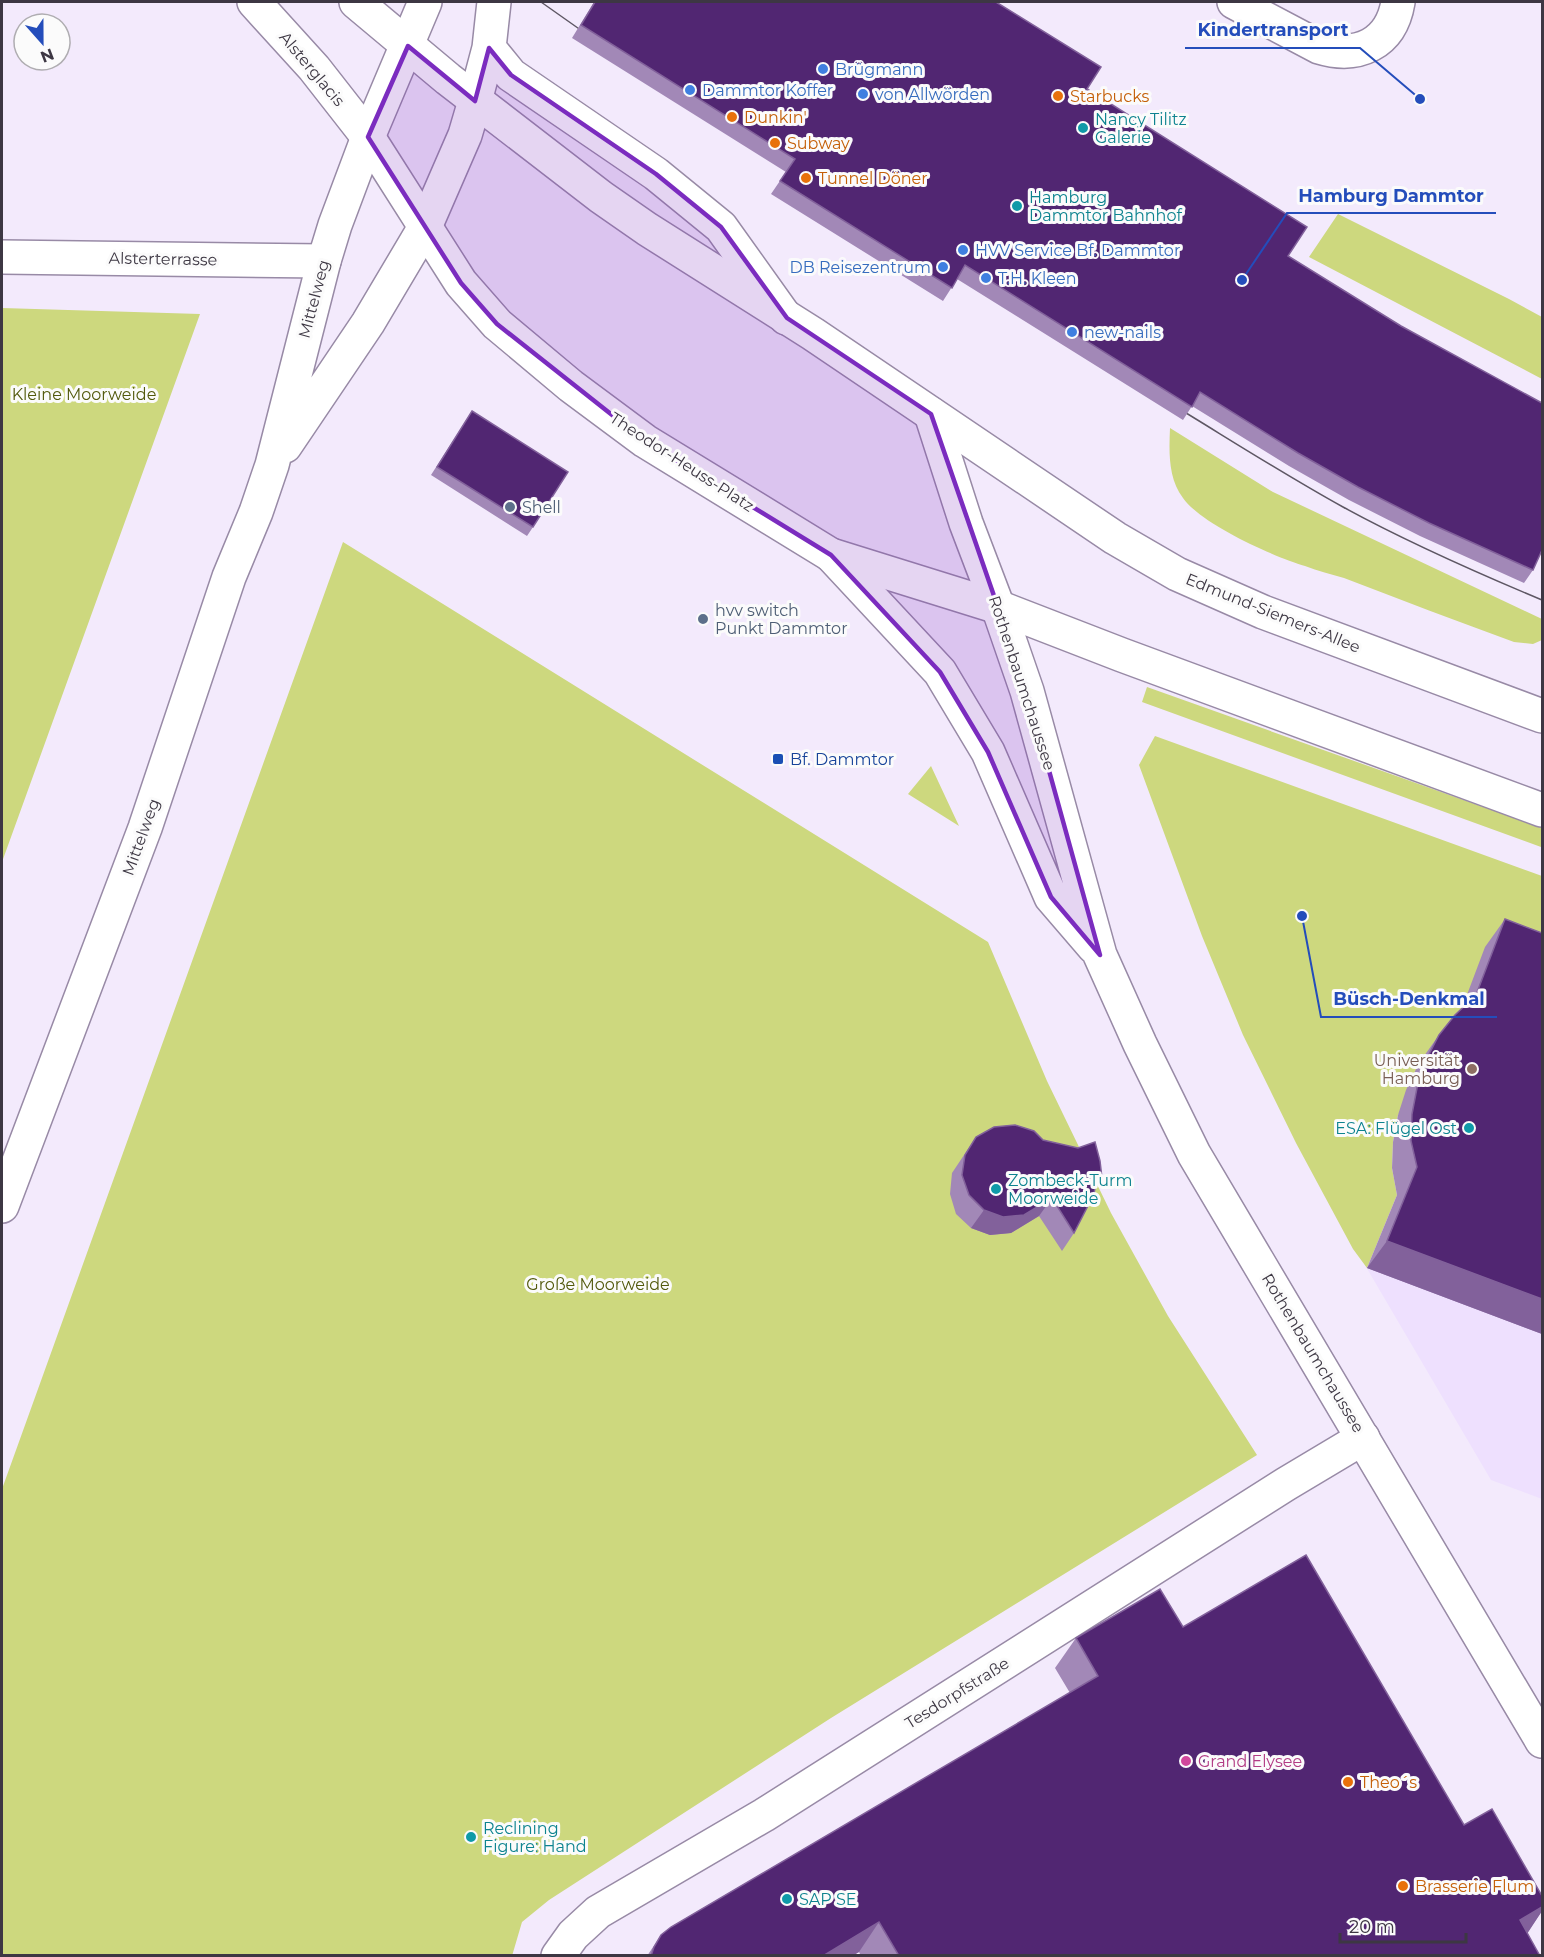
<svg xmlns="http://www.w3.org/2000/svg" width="1544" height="1957" font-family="Montserrat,sans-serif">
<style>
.built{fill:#eee0fe}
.green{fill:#cdd87e}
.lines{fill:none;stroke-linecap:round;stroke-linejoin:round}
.street-casing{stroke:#988aa6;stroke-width:36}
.secondary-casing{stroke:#988aa6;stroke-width:36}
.primary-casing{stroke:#988aa6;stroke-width:36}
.street{stroke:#fff;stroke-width:33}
.secondary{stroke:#fff;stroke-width:33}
.primary{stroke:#fff;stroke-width:33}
.tram{stroke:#5e5764;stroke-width:1.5}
.wall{fill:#a288b7}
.shaded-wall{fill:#82619b}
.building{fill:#512672;stroke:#82619b;stroke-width:1.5}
.marked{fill:#7b2cbf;fill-opacity:0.2;stroke:#7b2cbf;stroke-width:4.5;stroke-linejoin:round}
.shop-dot{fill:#3f7fe0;stroke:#fbfbfb;stroke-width:2}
.food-dot{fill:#e8710a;stroke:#fbfbfb;stroke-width:2}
.culture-dot{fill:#0f9aa8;stroke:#fbfbfb;stroke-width:2}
.service-dot{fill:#5c6f8a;stroke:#fbfbfb;stroke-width:2}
.transit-dot{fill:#1a4fb4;stroke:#fbfbfb;stroke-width:2}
.education-dot{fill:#8d6e63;stroke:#fbfbfb;stroke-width:2}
.hotel-dot{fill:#d1479c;stroke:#fbfbfb;stroke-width:2}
.labels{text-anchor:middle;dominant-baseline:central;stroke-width:6;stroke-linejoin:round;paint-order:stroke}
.street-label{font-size:16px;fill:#3d3743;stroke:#fbfbfb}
.shop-label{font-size:16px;fill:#366cbe;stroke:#fbfbfb;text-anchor:start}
.food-label{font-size:16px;fill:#c56008;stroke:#fbfbfb;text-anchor:start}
.culture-label{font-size:16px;fill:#0d838f;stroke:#fbfbfb;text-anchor:start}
.park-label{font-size:16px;fill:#52590c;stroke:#fbfbfb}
.service-label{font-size:16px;fill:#4e5e75;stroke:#fbfbfb;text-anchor:start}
.transit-label{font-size:16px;fill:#164399;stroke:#fbfbfb;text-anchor:start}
.education-label{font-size:16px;fill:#785e54;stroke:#fbfbfb;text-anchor:end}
.hotel-label{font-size:16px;fill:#b23c85;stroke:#fbfbfb;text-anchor:start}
.leader{fill:none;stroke:#244dbb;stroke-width:2}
.callout-dot{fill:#244dbb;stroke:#fbfbfb;stroke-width:2}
.callout-label{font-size:18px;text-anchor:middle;font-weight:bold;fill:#244dbb;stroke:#fbfbfb;stroke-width:6;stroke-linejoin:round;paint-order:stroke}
</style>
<rect width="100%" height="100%" fill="#f3eafc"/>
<path class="built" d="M1465,883L1542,891V1499L1491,1480L1345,1231Z"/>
<path class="green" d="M1338,214L1509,299L1542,317V379L1309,257Z
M2,308L200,314L2,862Z
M1170,428L1273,492L1542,619V640L1533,644L1514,642C1457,621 1401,600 1344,578C1331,574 1318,571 1305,566C1274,557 1201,524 1183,498C1168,478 1169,452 1170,428Z
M343,542L988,942L1047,1081L1111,1213L1168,1316L1257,1455L831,1718L549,1900L522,1922L512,1956L2,1955V1489Z
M1147,687L1542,828L1541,847L1142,702Z
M1155,736L1542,876V968L1457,1023L1398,1115L1393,1142L1392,1168L1397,1195L1367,1268L1353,1249L1296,1143L1243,1035L1202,936L1139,765Z
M931,766L959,826L908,794Z"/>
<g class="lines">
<defs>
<path id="street" d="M1234,2L1319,47C1358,59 1391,44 1398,2
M2,257L324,261
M558,1956L573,1935L598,1912L764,1815L1286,1484L1363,1438"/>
<path id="secondary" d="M489,48L511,75L656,174L721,227L786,318
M931,414L966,523L998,607L1027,691L1100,955L1140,1044L1194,1154L1542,1741
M285,446L368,323L425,227L465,135L475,101L489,48L494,2
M831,555L940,672L988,752L1051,897L1094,947
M2,1206L145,828L229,577L256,512L272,465L324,261L335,225L368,137L425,2"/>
<path id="primary" d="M254,2L314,68L368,137L461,283L497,324L571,386L645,441L831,555L998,607L1122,655L1542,810
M356,2L448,79L601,197L647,229L813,334L1115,538L1177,574L1263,612L1542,716"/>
</defs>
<use href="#street" class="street-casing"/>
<use href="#secondary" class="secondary-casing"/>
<use href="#primary" class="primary-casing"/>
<use href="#street" class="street"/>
<use href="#secondary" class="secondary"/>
<use href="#primary" class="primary"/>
<path class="tram" d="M541,2L592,38
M1173,405C1229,439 1285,475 1343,507C1407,542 1475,572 1542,600"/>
</g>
<path class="wall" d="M594,2H996L1087,89L1288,256L1533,570L1524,583L1420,536L1349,500L1289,466L1192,406L1183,420L957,279L943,301L771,194L786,172L572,38Z
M472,411L533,527L527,536L431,475Z
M1505,919L1542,933V1334L1367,1268L1397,1195L1392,1168L1393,1142L1398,1115L1406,1090L1419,1063L1439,1035L1462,1008L1485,947Z
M976,1137L1043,1140L1102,1178L1095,1188L1074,1233L1062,1251L1039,1216L1011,1233L990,1235L971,1228L956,1214L950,1194L952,1173Z
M1183,1627L1464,1825L1542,1911L1527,1933L1540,1956H861L859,1952L852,1956H647L661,1935L1070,1693L1055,1668L1076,1638Z"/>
<path class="shaded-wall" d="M1102,1178L1089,1196L1096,1181Z
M1052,1198L1039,1216L1011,1233L990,1235L971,1228L984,1210Z
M1387,1241L1542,1299V1334L1367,1268Z
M1542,1907V1911L1527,1934L1520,1920Z
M879,1922L859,1952L852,1956H823Z"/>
<path class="building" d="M595,2H996L1101,67L1087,89L1307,227L1288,256L1401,326L1542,403V550L1533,570L1429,523L1358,487L1298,453L1200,392L1192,407L965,265L952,288L780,181L795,159L581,25Z
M472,411L568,472L533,527L437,467Z
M1505,919L1542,933V1299L1387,1241L1417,1167L1411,1141L1412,1114L1417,1088L1425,1062L1439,1035L1455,1015L1476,995Z
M1015,1125L1034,1131L1043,1140L1078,1148L1095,1142L1100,1161L1102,1178L1096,1181L1094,1194L1074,1233L1052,1198L1024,1215L1003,1217L984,1210L969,1195L962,1175L965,1155L976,1137L994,1127Z
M1306,1555L1464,1825L1492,1809L1542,1896V1907L1520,1920L1540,1956H899L879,1922L823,1956H651L654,1947L661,1935L671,1927L1098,1676L1076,1638L1160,1589L1183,1627Z"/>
<path class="marked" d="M408,46L475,101L489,48L511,75L656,174L721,227L787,318L931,414L1027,691L1100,955L1051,897L988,752L940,672L831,555L645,441L497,324L461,283L368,137Z"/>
<g class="shop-dot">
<circle cx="823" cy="69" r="6"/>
<circle cx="690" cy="90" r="6"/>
<circle cx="863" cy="94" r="6"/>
<circle cx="963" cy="250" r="6"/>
<circle cx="943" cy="267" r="6"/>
<circle cx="986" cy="278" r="6"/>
<circle cx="1072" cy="332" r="6"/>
</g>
<g class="food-dot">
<circle cx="1058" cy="96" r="6"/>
<circle cx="732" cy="117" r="6"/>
<circle cx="775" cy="143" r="6"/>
<circle cx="806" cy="178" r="6"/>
<circle cx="1348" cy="1782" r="6"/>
<circle cx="1403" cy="1886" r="6"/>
</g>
<g class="culture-dot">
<circle cx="1083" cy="128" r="6"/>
<circle cx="1017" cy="206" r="6"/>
<circle cx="1469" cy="1128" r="6"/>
<circle cx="996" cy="1189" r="6"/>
<circle cx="471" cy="1837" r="6"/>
<circle cx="787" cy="1899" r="6"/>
</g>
<g class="service-dot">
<circle cx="510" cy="507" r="6"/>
<circle cx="703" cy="619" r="6"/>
</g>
<rect class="transit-dot" x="772" y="753" width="12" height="12" rx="3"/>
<circle class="education-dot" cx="1472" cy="1069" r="6"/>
<circle class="hotel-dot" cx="1186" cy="1761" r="6"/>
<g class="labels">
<g class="street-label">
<text transform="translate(312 69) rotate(50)">Alsterglacis</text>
<text transform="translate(163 259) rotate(1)">Alsterterrasse</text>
<text transform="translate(314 299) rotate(-75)">Mittelweg</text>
<text transform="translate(682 462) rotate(33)">Theodor-Heuss-Platz</text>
<text transform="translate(1273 613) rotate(22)">Edmund-Siemers-Allee</text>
<text transform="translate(1022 683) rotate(72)">Rothenbaumchaussee</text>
<text transform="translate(141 837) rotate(-70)">Mittelweg</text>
<text transform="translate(1313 1353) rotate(59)">Rothenbaumchaussee</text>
<text transform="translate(957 1693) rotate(-32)">Tesdorpfstraße</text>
</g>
<g class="shop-label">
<text x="835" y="69">Brügmann</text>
<text x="702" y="90">Dammtor Koffer</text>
<text x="875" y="94">von Allwörden</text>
<text x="975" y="250">HVV Service Bf. Dammtor</text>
<text x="931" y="267" text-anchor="end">DB Reisezentrum</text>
<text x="998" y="278">T.H. Kleen</text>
<text x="1084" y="332">new-nails</text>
</g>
<g class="food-label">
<text x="1070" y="96">Starbucks</text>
<text x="744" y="117">Dunkin'</text>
<text x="787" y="143">Subway</text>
<text x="818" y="178">Tunnel Döner</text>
<text x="1360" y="1782">Theo´s</text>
<text x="1415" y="1886">Brasserie Flum</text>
</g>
<g class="culture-label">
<text x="1095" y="119">Nancy Tilitz<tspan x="1095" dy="18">Galerie</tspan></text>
<text x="1029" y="197">Hamburg<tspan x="1029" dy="18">Dammtor Bahnhof</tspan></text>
<text x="1457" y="1128" text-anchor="end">ESA: Flügel Ost</text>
<text x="1008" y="1180">Zombeck-Turm<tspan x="1008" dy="18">Moorweide</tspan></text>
<text x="483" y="1828">Reclining<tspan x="483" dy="18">Figure: Hand</tspan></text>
<text x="799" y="1899">SAP SE</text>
</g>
<g class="park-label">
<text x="84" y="394">Kleine Moorweide</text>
<text x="598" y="1284">Große Moorweide</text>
</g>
<g class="service-label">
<text x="522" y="507">Shell</text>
<text x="715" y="610">hvv switch<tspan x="715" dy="18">Punkt Dammtor</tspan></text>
</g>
<g class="transit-label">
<text x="790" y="759">Bf. Dammtor</text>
</g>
<g class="education-label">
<text x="1460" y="1060">Universität<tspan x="1460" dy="18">Hamburg</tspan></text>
</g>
<g class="hotel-label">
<text x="1198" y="1761">Grand Elysee</text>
</g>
</g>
<path class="leader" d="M1420 99L1360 48H1185M1242 280L1287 213H1496M1302 916L1321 1017H1497"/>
<g class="callout-dot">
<circle cx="1420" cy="99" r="6"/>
<circle cx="1242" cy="280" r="6"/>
<circle cx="1302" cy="916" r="6"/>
</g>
<g class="callout-label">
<text x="1273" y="36">Kindertransport</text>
<text x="1391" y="202">Hamburg Dammtor</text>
<text x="1409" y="1005">Büsch-Denkmal</text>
</g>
<rect width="1544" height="1957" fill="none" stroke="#3d3743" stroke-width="6"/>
<g transform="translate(42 42) rotate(159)"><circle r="28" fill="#fbfbfb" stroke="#afadb1" stroke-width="1.5"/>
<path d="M0-4.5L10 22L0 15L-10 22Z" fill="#244dbb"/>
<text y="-9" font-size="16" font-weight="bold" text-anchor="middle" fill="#3d3743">N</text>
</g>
<path d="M1340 1933v9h126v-9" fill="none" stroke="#3d3743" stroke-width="3"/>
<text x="1349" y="1933" font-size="18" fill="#3d3743" stroke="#fbfbfb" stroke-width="4.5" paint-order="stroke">20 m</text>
</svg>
